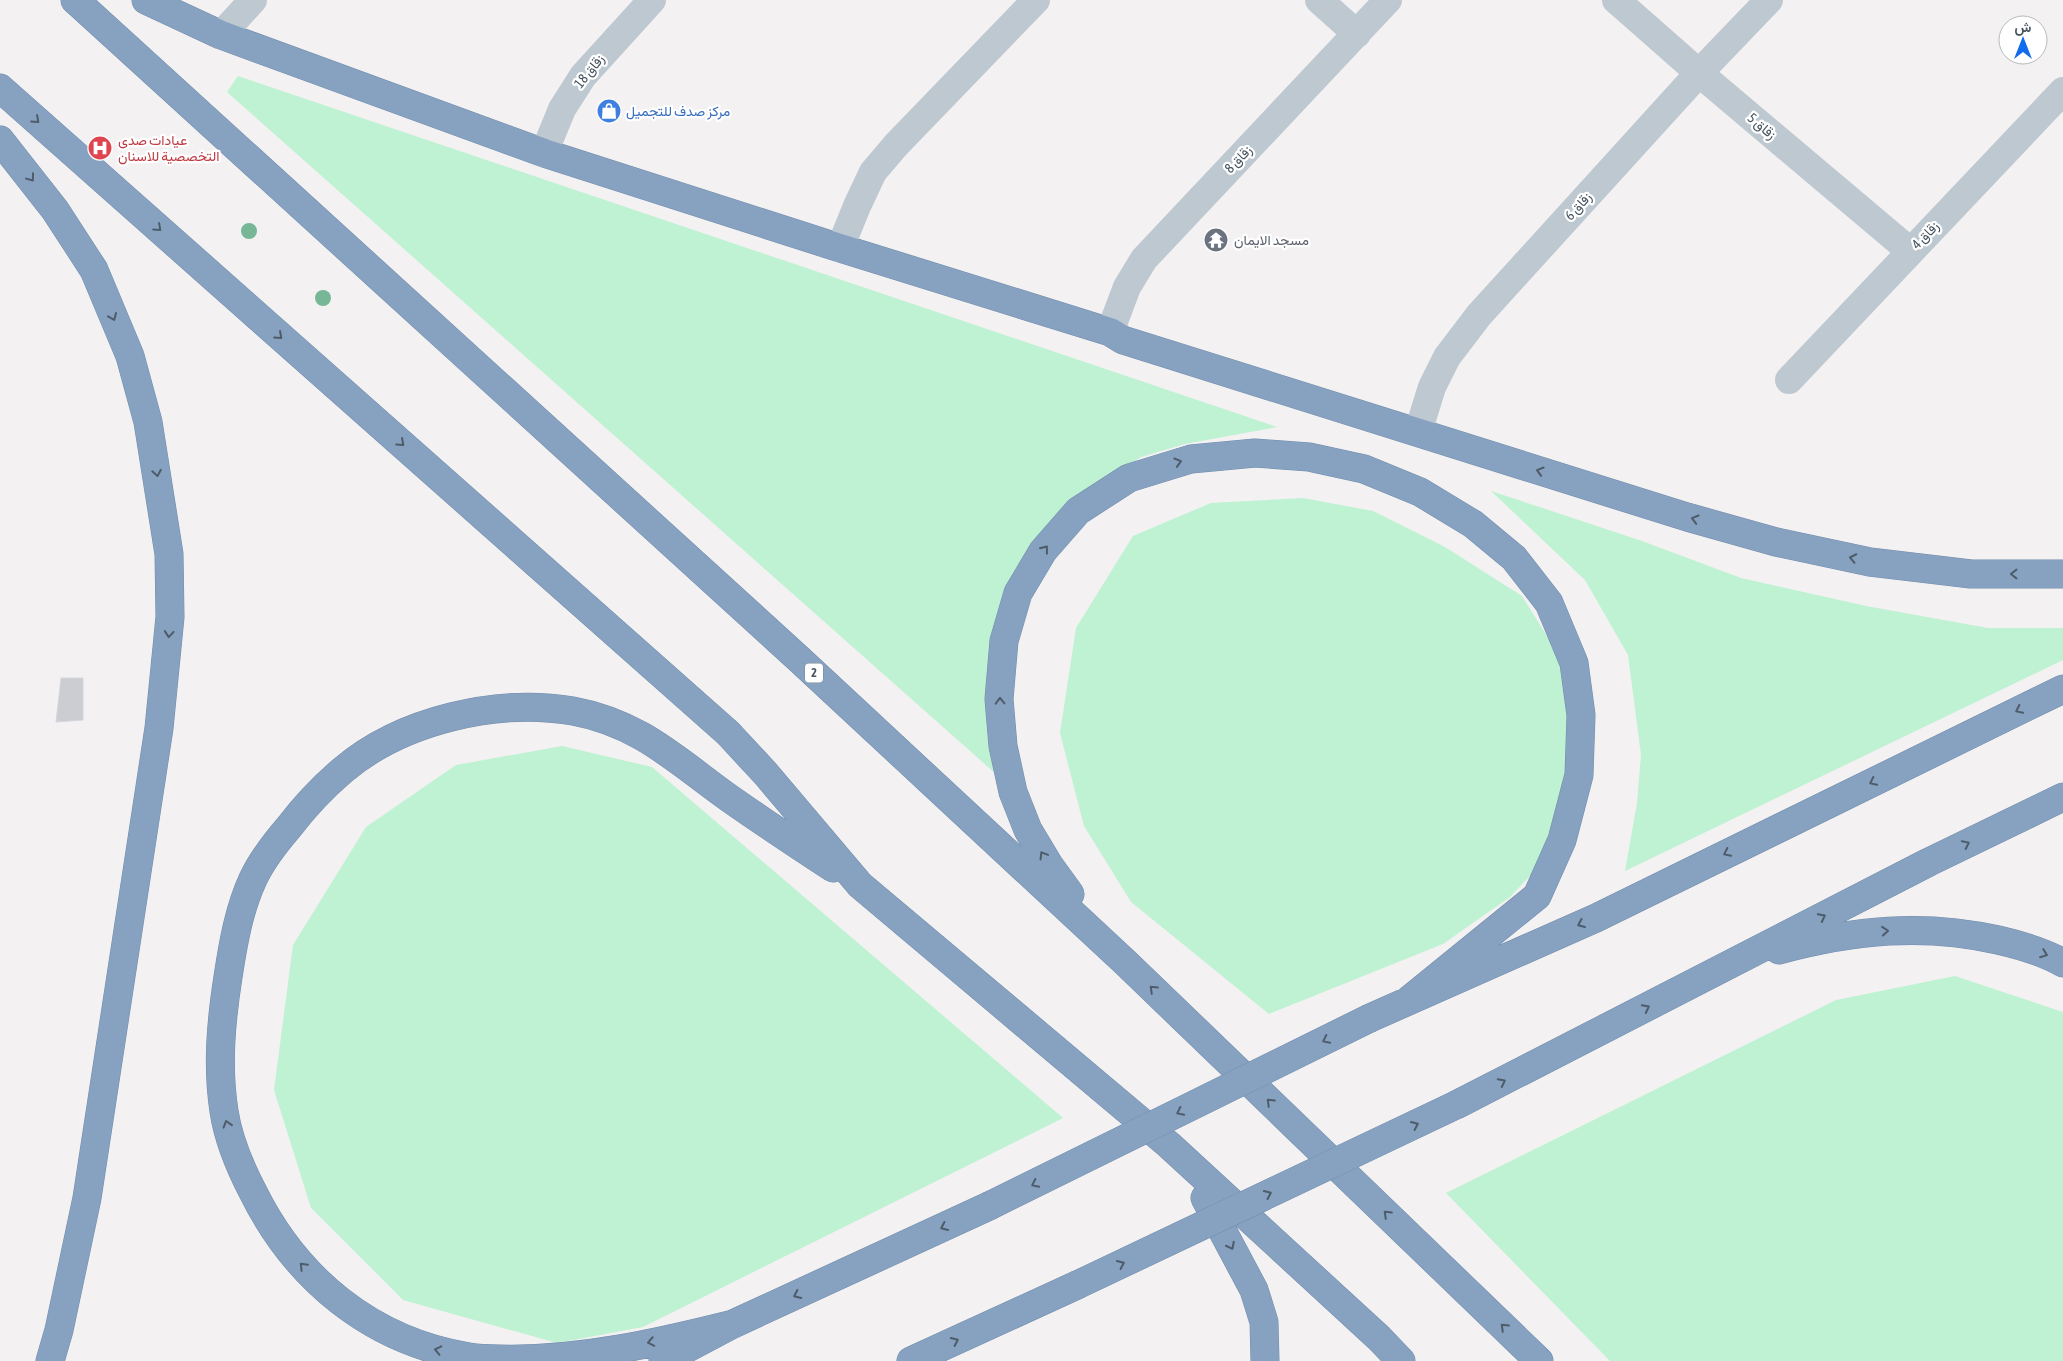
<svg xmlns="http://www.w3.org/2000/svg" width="2063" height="1361" font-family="'Asap Condensed',Vazirmatn,sans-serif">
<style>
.green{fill:#bef2d3}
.building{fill:#cbcdd3;stroke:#d5d7dc}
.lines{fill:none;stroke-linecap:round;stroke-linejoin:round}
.highway-casing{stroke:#728dad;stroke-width:29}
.street{stroke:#bec8d0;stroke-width:28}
.highway{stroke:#87a2c1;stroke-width:28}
.highway-bridge-casing{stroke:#728dad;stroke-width:29;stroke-linecap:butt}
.highway-bridge{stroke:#87a2c1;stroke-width:28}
.tree{fill:#78b698}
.oneway{stroke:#4e5c69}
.labels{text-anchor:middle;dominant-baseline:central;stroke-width:4.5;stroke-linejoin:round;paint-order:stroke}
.shield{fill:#fff;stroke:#7f878f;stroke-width:1}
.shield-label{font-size:12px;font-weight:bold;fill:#48545f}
.street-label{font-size:14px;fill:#48545f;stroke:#fff}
.shop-label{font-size:14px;fill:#366cbe;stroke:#fff;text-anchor:start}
.health-label{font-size:14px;fill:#be3a42;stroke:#fff;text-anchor:start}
.worship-label{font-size:14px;fill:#5b616d;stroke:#fff;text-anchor:start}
</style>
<rect width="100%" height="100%" fill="#f3f1f1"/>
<path class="green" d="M238,76L1277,427L1185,444L1141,457L1098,487L1023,576L996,774L227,92Z
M1491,491L1642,541L1741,578L1866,606L1988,628H2063V660L1625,871L1637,803L1641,755L1628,655L1585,580Z
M1303,498L1373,511L1445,547L1522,596L1560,657L1576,729L1545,860L1510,897L1443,944L1269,1014L1131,902L1084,826L1060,733L1076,628L1133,536L1211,503Z
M562,746L652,767L1063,1118L643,1327L557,1343L403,1300L311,1208L274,1090L293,945L366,827L456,765Z
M1955,976L2063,1012V1361H1610L1446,1193L1836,1000Z"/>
<path class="building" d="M61,678H83V720L56,722Z"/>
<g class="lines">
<defs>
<path id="highway" d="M75,0L800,660L1126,963L1539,1361
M146,0L221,35L544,153L840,248L1110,332L1123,340L1687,517L1776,542L1870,562L1971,574H2063
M0,88L728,733L766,774L860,885L1169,1145L1379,1338L1401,1361
M0,140L55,210L94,270L130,356L148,422L169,554L170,617L159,728L87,1198L59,1330L50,1361
M1070,894L1049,865L1028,830L1013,792L1003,746L999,699L1004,641L1018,593L1043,551L1078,511L1129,478L1191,459L1255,453L1309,457L1364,469L1420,492L1473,524L1514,558L1549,603L1574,663L1581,715L1579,775L1562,840L1537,896L1409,1000
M1779,950C1854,930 1923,923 1998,940C2020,945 2044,952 2063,963
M1370,1018L1596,918L2063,689
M1458,1104L1929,862L2063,797
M1205,1198L1254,1290L1264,1322L1265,1361
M733,1324C657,1343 578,1361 500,1359C490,1359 479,1359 469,1357C371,1341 296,1279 253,1192C240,1167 228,1138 224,1111C217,1066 221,1022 228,977C233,944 239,909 253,879C262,860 276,842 289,827C305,806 323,787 343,770C402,720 497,698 573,711C639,723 676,760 729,798C763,822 798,845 833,868
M663,1361L733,1324L989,1206
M911,1361L1077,1285"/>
</defs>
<use href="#highway" class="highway-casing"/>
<path class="street" d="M1319,0L1357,34
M1616,0L1699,73L1910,251
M221,35L253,0
M544,153L562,109L583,76L652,0
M840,248L857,206L873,172L896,145L1036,0
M1110,332L1127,287L1144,259L1388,0
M1789,380L2063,91
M1418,432L1432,387L1447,357L1479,315L1699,73L1769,0"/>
<use href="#highway" class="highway"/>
<defs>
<path id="highway-bridge" d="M989,1206L1370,1018
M1077,1285L1458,1104"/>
</defs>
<use href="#highway-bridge" class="highway-bridge-casing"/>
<use href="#highway-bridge" class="highway-bridge"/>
</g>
<g class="tree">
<circle cx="249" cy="231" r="8"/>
<circle cx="323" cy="298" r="8"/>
</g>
<defs><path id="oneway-chevron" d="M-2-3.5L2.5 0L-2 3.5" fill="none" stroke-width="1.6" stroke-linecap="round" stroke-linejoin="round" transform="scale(1.25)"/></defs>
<g class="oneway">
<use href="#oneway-chevron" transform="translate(36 120) rotate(42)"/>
<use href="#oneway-chevron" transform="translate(31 178) rotate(53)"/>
<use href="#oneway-chevron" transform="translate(158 228) rotate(42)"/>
<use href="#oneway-chevron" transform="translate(113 317) rotate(67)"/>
<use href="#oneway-chevron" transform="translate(279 336) rotate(42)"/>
<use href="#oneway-chevron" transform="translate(401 443) rotate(42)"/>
<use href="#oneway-chevron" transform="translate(1178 462) rotate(-17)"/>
<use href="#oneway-chevron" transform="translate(1540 471) rotate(-163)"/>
<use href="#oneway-chevron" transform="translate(157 473) rotate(80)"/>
<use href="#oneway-chevron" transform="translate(1695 519) rotate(-164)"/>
<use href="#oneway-chevron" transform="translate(1045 549) rotate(-52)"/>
<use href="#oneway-chevron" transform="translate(1853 558) rotate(-168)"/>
<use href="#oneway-chevron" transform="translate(2014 574) rotate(180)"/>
<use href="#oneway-chevron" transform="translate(169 634) rotate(95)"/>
<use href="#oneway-chevron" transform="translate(1000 701) rotate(-91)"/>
<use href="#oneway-chevron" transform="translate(2019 710) rotate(154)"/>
<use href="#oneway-chevron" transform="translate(1873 782) rotate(154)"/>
<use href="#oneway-chevron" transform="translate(1966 844) rotate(-26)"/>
<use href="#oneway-chevron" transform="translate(1727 853) rotate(154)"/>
<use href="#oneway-chevron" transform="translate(1043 855) rotate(-121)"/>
<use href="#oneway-chevron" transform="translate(1822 917) rotate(-27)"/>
<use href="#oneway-chevron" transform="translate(1581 924) rotate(156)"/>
<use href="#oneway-chevron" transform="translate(1885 931) rotate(-5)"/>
<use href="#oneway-chevron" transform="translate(2044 954) rotate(21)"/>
<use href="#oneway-chevron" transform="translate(1153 989) rotate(-136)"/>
<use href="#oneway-chevron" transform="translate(1646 1008) rotate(-27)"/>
<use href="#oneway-chevron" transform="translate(1326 1040) rotate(154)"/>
<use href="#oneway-chevron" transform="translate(1502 1082) rotate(-27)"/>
<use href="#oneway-chevron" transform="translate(1270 1102) rotate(-136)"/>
<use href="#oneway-chevron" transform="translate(1180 1112) rotate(154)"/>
<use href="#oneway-chevron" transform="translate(227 1124) rotate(-107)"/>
<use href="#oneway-chevron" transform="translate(1415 1125) rotate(-25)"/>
<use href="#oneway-chevron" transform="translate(1035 1184) rotate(154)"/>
<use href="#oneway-chevron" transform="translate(1268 1194) rotate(-25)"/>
<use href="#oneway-chevron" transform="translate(1387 1214) rotate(-136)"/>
<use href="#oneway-chevron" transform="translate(944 1227) rotate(155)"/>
<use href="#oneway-chevron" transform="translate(1231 1246) rotate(63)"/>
<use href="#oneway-chevron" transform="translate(1121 1264) rotate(-25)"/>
<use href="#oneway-chevron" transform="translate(303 1266) rotate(-134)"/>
<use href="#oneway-chevron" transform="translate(797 1295) rotate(155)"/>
<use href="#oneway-chevron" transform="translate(1504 1327) rotate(-136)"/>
<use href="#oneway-chevron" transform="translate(955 1341) rotate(-25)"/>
<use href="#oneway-chevron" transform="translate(651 1342) rotate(169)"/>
<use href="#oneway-chevron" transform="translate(438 1350) rotate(-167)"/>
</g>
<defs>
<symbol id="shop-disc" viewBox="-11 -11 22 22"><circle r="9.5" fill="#3f7fe0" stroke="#fff"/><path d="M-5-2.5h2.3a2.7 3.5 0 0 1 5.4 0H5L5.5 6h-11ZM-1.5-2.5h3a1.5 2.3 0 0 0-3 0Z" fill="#fff"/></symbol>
<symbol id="hospital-disc" viewBox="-11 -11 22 22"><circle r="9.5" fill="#e0444e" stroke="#fff"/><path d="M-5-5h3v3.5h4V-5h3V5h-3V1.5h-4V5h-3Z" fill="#fff"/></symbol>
<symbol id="temple-disc" viewBox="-11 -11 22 22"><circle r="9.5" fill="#6b7280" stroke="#fff"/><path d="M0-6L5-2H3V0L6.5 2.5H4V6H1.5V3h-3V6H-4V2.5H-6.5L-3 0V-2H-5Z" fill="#fff"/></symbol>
</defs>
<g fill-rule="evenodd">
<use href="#shop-disc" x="595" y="97" width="28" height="28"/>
<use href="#hospital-disc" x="86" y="134" width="28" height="28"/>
<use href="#temple-disc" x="1202" y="226" width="28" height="28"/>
</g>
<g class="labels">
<rect class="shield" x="805" y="663.5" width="18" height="19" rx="4"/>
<g class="shield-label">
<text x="814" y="673">2</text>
</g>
<g class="street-label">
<text transform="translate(589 71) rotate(-51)">زقاق 18</text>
<text transform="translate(1762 126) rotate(40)">زقاق 5</text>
<text transform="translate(1238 159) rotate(-46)">زقاق 8</text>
<text transform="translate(1578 206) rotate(-48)">زقاق 6</text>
<text transform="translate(1925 235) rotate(-46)">زقاق 4</text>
</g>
<g class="shop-label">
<text x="626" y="111">مركز صدف للتجميل</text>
</g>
<g class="health-label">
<text x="118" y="140">عيادات صدى<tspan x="118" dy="16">التخصصية للاسنان</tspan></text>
</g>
<g class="worship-label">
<text x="1234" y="240">مسجد الايمان</text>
</g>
</g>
<g transform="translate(2023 40)"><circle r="24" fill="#ffffff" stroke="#b6bbbf"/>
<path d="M0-4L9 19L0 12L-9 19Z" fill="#116ced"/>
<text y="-8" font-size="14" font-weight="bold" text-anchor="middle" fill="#48545f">ش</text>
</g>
</svg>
